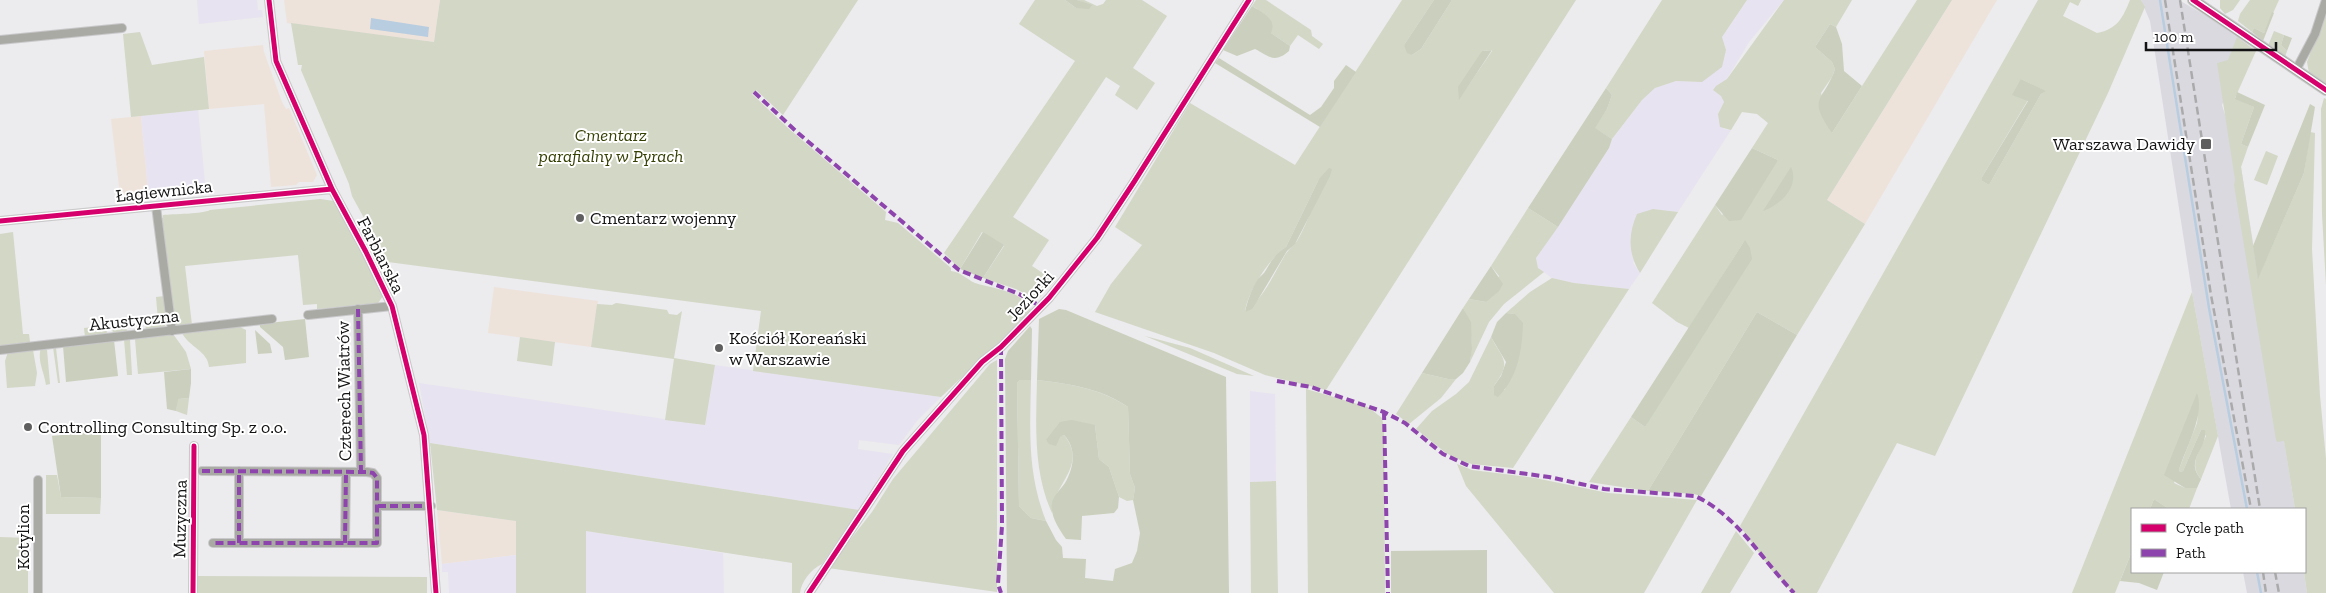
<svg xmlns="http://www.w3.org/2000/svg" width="2326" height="593" font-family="'Zilla Slab',serif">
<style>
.commercial{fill:#eee3db}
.industrial{fill:#e8e3f0}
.built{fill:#dbd9e0}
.green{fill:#d2d7c6;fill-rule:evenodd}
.forest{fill:#cad0bd}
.water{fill:#b8cde0}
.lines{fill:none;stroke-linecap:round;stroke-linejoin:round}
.stream{stroke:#b8cde0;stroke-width:2.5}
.minor-casing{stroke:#c9c8ca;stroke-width:10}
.tertiary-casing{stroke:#c9c8ca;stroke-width:12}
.minor{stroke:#aaaaa5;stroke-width:8}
.tertiary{stroke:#aaaaa5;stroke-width:10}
.rail{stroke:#abaaaa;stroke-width:2.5;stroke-dasharray:8 4;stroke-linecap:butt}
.quiet{stroke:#8e44ad;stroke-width:4;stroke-dasharray:8 4;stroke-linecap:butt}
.cycleway-casing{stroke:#fff;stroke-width:8}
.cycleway{stroke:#d6006c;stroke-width:5}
.poi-dot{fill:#5f5f60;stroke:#fff;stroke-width:2}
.labels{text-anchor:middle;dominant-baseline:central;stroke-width:4;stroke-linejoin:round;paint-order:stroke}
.park-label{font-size:18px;font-style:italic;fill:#343f03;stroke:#fff}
.poi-label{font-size:18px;fill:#131314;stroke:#fff;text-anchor:start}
.street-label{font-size:18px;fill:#131314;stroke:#fff}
</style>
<rect width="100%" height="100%" fill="#ecebed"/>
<path class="commercial" d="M284,0H440L434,42L287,23Z
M1952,0H1997L1865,224L1827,200Z
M263,45L264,52L282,102L286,109L289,108L317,175L313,182H299L296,185L271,187L264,104L209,109L204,51Z
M141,116L149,200L121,203L111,119Z
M494,287L598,301L591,347L488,333Z
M437,510L516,521V555L442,564Z"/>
<path class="industrial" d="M197,0H257L258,10H262L263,17L199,24Z
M1747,0H1784L1749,42L1727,79L1714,90L1721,95L1724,102L1718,114L1724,129L1731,130L1678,212L1653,209L1633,263L1640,273L1629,289L1574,283L1552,278L1538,268L1536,258L1609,148L1612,139L1642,100L1655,88L1676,81L1702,82L1726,50L1722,37Z
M198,110L206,194L149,200L141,116Z
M715,365L941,397L917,421L899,445L859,440L858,449L893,454L859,510L430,443L419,383L705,425Z
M1250,391L1275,394L1276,481L1250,482Z
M586,531L723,553L724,593H586Z
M516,555V593H449L448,572H442V564Z"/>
<path class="built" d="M2141,0H2179L2208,17L2248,45L2222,105L2241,167L2295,509H2231L2192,292L2150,21Z
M2243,572H2304L2307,593H2247Z"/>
<path class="green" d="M440,0H858L783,115L756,90L752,94L788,128L886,212L885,220L898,223L951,268V271C961,272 966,279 975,283C993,289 1022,290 1031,310C1002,341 971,368 941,397L753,371L761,311L388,262L352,196L349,184L301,70L302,65H298L291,23L434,42Z
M1035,0H1065L1076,8L1086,4L1077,0H1084L1097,6L1103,4L1106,0H1142L1167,16L1133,68L1155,83L1137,110L1115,95L1120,86L1106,77L1013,217L1049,240L1032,266L1055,281L1037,300L1016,289L983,278L1004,246L982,232L960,269L944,253L1075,61L1019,24Z
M1256,0H1266L1311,30L1312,36L1323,44L1319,49L1298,35L1290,46L1271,33L1257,9L1252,6Z
M1402,0H1434L1404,45L1412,55L1421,49L1452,0H1576L1326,390L1265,375L1214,353L1095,312L1111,284L1142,245L1115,227L1190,103L1295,165ZM1492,50V51L1459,99L1482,51ZM1319,179C1314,202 1309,221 1297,241C1293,246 1288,250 1285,255C1273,276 1264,297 1245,312C1247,293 1270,257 1286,247Z
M1662,0H1747L1722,37L1726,50L1722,67L1702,82L1676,81L1655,88L1642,100L1612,139L1594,128L1607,109L1612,95L1606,88Z
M1784,0H1852L1836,27L1830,24L1815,47L1832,62L1835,69L1832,77L1821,93L1832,133L1917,0H1952L1827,200L1865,224L1797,335L1757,312L1648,491L1589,482L1631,417L1645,427L1745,240L1689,328L1677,322L1652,303L1715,205L1722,215L1778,160L1752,148L1768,123L1757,114L1742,112L1731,130L1720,127L1718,114L1724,102L1721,96L1713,90L1716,86L1727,79Z
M2038,0H2081L2078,6L2070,2L2063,16L2097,33C2118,29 2123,17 2130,0H2141L2145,7L2108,93L1935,456L1897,443L1817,593H1794L1772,571L1740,526ZM2021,79L2045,91L2041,94L1989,185L1982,181V177L2028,100L2022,98Z
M2220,0H2240L2233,10L2225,14L2220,8Z
M2250,0H2279L2264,33L2254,28L2252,32L2238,21L2240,14Z
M2326,12V83L2309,73L2307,62Z
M2274,31L2284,35L2281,45L2287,51L2285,57L2268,46Z
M140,32L152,65L204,57L209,109L131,117L123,34Z
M2237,37L2256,51L2235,98L2254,107L2241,144L2248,147L2241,167L2258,278L2304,173L2310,132L2315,133L2312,249L2320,396L2326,459V593H2307L2304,572L2305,509H2295L2284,441L2277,442L2276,440L2234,185L2235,180L2217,63L2228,60Z
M2324,98L2326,99V285L2322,214L2321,109Z
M2266,151L2278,156L2267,185L2254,180Z
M320,199L334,201L371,270L383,296L378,303L317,309V304L303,305L298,255L185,266L192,325L175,326L161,218H163V215C173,214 204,214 210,210Z
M1528,208L1558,227L1536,258L1538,268L1544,272L1504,304L1489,322L1470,362C1473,344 1472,324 1463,308L1469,299L1486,302L1499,276L1491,266Z
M1653,209L1678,212L1640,273C1628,254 1628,234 1637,214Z
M13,232L23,334H29L30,342L0,346V234Z
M1552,278L1574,283L1629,289L1513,468L1472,464L1462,461L1446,453L1416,429L1432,411L1456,394L1469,382L1491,337C1503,360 1512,361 1494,386L1505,390L1515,314L1506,313L1530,292Z
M2192,292L2218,436L2201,479C2188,465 2200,451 2206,436L2201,430L2183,471L2180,472L2179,469L2197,423L2198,414L2174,483L2185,488H2197L2189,509H2169L2154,499L2150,509H2132V551L2115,593H2072Z
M165,296L168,322L163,328L146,330L145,322L158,320L156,297Z
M616,303L667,310L669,314L677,315L682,311L674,358L715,365L705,425L665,420L674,359L591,347L597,304L612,305Z
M126,324L127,332L113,334L112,326Z
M106,326L107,334L85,337L84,328Z
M240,327L246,330V363L209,367C208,351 189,347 182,333Z
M173,334L186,352L191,369L138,374L135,339Z
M1145,336L1190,348L1254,376L1237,374Z
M520,337L555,342L552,366L517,361Z
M124,339L130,340L132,375H127Z
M53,347L56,348L60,383H58Z
M41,348L47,350L50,384L46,385C44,371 37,361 41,348Z
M33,350L37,373L35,386L7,388L5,361L8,352Z
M997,360V592L828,568L872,512L893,479L990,364Z
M1422,373L1448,379H1456L1441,398L1409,424L1396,414Z
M1020,380H1031C1030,430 1027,473 1046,521L1031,518L1019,506L1017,383Z
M1037,380C1070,384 1099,388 1128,407L1130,474L1135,488L1133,500L1127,501L1119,497L1109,467L1099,459L1095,425L1054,431L1046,441L1064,435C1089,466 1052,484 1052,513C1033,471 1036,425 1037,380Z
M1306,389L1368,407L1382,418L1384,428L1385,593H1308Z
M189,398L187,415L176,411L177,399Z
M430,443L859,510L822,564C811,569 801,582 800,593H792V563L586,531V593H516V521L437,510Z
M1457,464L1472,470L1535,478L1608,493L1697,500L1644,593H1554L1466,486Z
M46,475H57L61,497L101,498L100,514H46Z
M1276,481L1278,593H1251L1250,482Z
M1736,531L1754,553L1730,593H1701Z
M0,537L28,538V593H0Z
M197,576L427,577V593H197Z"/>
<path class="forest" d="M1065,0H1077L1092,5L1089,9L1076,8Z
M1434,0H1452L1421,49L1412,55L1407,53L1404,45Z
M1252,6C1263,14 1277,18 1271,33L1290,46L1289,51C1274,64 1269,56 1255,49L1237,56L1223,50Z
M2272,12L2274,13L2263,41L2252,32L2254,28L2264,33Z
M1830,24L1836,27L1842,44L1844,71L1862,86L1832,133C1806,96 1824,102 1835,69L1832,62L1815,47Z
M2284,35L2292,38L2287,51L2281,45Z
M1493,50H1492L1459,100L1458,87L1482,51Z
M1219,58L1310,115L1321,107L1334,88V81L1346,65L1356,72L1320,127L1215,63Z
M2021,79L2046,91L2041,94L1989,185L1982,181V177L2028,101L2012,95Z
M1606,88L1612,95L1607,109L1595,128L1612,139L1609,148L1558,227L1528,208Z
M2237,92L2265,105L2248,147L2241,144L2254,107L2235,99Z
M2310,104L2315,107L2304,173L2258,279L2253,246Z
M1752,148L1778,160L1741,220L1729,221L1715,205Z
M1791,167C1800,187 1780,205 1763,211Z
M1329,168L1332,169L1330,176L1295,244L1287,251L1256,303L1252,309L1245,312C1247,302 1252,288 1258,279C1260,276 1264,274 1266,270C1272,260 1275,254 1286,247L1319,179Z
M983,232L1004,245L983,278L960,269Z
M1745,240L1750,248L1752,259L1645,427L1631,417Z
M1491,266L1503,284L1499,291L1486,302L1469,299Z
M1463,308L1471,322L1472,349L1470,362L1463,373L1456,379H1448L1422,373Z
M1059,309L1066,310L1226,377L1229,593H1007L1005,359L1008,351L1030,326L1032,329L1031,380H1020L1017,383L1019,506L1031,518L1046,521L1056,540L1062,547L1063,558L1086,559L1085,578L1113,581L1115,569L1132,563L1137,551L1140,533L1133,500L1135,488L1130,474L1128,407C1100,388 1070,384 1037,380L1039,319Z
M1757,312L1797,335L1701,496L1694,494L1648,491Z
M1506,313L1515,314L1523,323C1522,351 1518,377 1498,397L1494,395V386L1501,376L1506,362L1491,337L1497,322Z
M305,319L309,357L285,360L283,347L260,327V324Z
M255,330L270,344L272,353L258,354Z
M114,340L118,376L66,382L63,346Z
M191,369V383L189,398L178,399L176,411L167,409L164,372Z
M2197,393C2205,415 2186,448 2179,469L2180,472L2183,471L2201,430H2205C2208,449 2184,460 2201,479L2197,488H2185L2164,475Z
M1072,420L1095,425L1099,459L1109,467L1119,497L1118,508L1114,513L1082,516L1081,540L1066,539C1059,529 1050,516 1052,503C1053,496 1061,489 1065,483C1074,467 1077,449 1064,435L1060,437L1056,446L1049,444L1046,440L1060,422Z
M101,431V498L61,497L52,436Z
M2154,499L2169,509H2150Z
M1487,550V593H1391V551Z
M2132,551V572H2164L2157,590L2139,583L2120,581Z"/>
<path class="water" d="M371,18L429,27L428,37L370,29Z"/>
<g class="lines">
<path class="stream" d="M2160,0L2209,308L2247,509
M2257,572L2261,593"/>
<defs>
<path id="minor" d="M269,0L276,61L332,189L366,252L392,306L424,435L436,593
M0,40L122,28
M2296,70L2315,34L2326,0
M156,206L172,331
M0,221L332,189
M358,309L361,472
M308,315L392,306
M0,350L272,319
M202,471L367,472L373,473L377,478V543H213
M38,480V593
M378,506H431
M239,543V471
M345,543L346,472
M193,593L194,446
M809,593L903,451L982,362L1001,347L1049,298L1097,238L1134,182L1249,0"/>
<path id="tertiary" d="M2193,0L2326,90"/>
</defs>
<use href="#minor" class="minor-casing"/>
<use href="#tertiary" class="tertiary-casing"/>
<use href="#minor" class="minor"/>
<use href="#tertiary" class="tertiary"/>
<path class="rail" d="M2165,0L2211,295L2251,509
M2180,0L2260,509
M2263,572L2266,593
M2275,572L2279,593"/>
<path class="quiet" d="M754,92L798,133L959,270L1019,294L1040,306
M358,309L361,472
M1001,347L1002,526L998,584L1001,593
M1277,381L1311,387L1384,412L1405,423L1443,454L1469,466L1549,477L1604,489L1695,496C1737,515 1763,561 1794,593
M1384,412L1388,593
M202,471L367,472L373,473L377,478V543H213
M378,506H431
M239,543V471
M345,543L346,472"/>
<defs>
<path id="cycleway" d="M269,0L276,61L332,189L366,252L392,306L424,435L436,593
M2193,0L2326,90
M0,221L332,189
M193,593L194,446
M809,593L903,451L982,362L1001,347L1049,298L1097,238L1134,182L1249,0"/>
</defs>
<use href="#cycleway" class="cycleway-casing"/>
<use href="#cycleway" class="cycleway"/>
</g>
<g class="poi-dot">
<rect x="2200" y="138" width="12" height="12" rx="2.5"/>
<circle cx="580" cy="218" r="5"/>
<circle cx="719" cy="348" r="5"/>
<circle cx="28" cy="427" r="5"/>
</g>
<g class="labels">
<g class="park-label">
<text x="611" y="135">Cmentarz<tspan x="611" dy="21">parafialny w Pyrach</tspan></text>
</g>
<g class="poi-label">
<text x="2195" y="144" text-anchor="end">Warszawa Dawidy</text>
<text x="590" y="218">Cmentarz wojenny</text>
<text x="729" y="338">Kościół Koreański<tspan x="729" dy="21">w Warszawie</tspan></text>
<text x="38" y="427">Controlling Consulting Sp. z o.o.</text>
</g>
<g class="street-label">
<text transform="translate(164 191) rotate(-6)">Łagiewnicka</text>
<text transform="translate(381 255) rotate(63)">Farbiarska</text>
<text transform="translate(1030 296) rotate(-48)">Jeziorki</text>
<text transform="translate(134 320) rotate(-6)">Akustyczna</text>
<text transform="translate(344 391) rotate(-91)">Czterech Wiatrów</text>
<text transform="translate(180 519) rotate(-89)">Muzyczna</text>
<text transform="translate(23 537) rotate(-90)">Kotylion</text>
</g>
</g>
<rect x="2131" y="508" width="175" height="65" fill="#ffffff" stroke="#a1a1a1"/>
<rect x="2141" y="524" width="25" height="8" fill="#d6006c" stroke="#a1a1a1"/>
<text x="2176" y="533" font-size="15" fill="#131314">Cycle path</text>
<rect x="2141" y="549" width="25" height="8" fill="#8e44ad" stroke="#a1a1a1"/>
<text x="2176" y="558" font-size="15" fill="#131314">Path</text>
<path d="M2146 42v8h130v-8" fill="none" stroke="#131314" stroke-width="2.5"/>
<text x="2154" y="42" font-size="15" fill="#131314" stroke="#ffffff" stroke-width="4" paint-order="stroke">100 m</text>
</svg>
